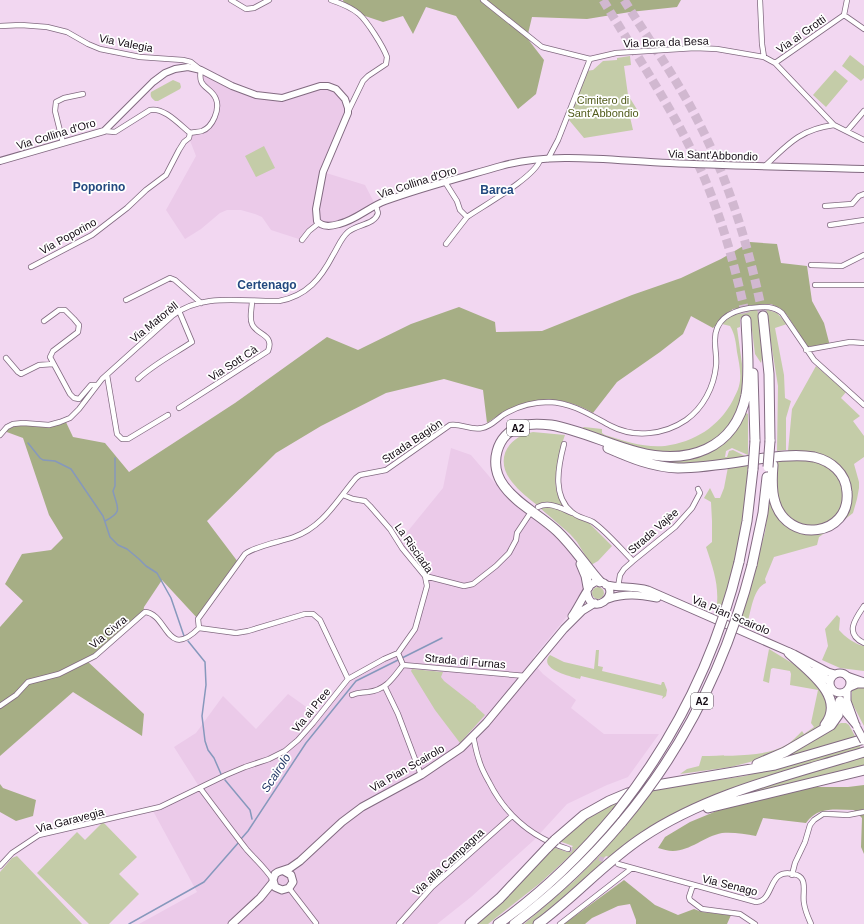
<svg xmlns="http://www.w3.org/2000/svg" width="864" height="924" font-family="Helvetica,sans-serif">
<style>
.built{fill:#ebcae9}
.green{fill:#c4cca8}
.forest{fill:#a6ae85}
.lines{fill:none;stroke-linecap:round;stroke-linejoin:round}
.stream{stroke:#8698bc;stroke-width:1.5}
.minor-tunnel{stroke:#d1b8d0;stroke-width:4.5;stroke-dasharray:4.5 2;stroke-linecap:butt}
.motorway-tunnel{stroke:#d1b8d0;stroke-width:9;stroke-dasharray:9 4.5;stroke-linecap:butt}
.minor-casing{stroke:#826a81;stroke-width:6}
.tertiary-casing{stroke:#826a81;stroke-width:8}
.secondary-casing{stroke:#826a81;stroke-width:9}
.primary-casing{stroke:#826a81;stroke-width:9}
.motorway-casing{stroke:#826a81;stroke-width:11}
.minor{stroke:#fff;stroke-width:4.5}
.tertiary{stroke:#fff;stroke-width:6}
.secondary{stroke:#fff;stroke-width:7}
.primary{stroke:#fff;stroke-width:7}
.motorway{stroke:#fff;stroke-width:9}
.secondary-bridge-casing{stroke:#826a81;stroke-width:9;stroke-linecap:butt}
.motorway-bridge-casing{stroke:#826a81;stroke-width:11;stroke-linecap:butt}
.secondary-bridge{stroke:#fff;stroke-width:7}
.motorway-bridge{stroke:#fff;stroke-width:9}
.labels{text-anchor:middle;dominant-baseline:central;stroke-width:3.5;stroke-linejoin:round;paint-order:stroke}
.shield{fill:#fff;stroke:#5a545a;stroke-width:1}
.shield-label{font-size:10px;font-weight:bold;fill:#130a13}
.street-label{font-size:11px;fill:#130a13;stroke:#fff}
.park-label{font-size:11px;fill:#525c1c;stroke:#fff}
.neighbourhood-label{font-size:12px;font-weight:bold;fill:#23497f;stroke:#fff}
.water-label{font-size:12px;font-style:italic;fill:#203665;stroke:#fff}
</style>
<rect width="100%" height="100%" fill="#f2d7f1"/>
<path class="built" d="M201,70L256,95L282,98L320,86L333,88L348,108L323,172L365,185L376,206L340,224L318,223L302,240L271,230L262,217L255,214L241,210H227L220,213L201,229L185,239L166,210L196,156L189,138L190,133L203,131L214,118L217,100L202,85Z
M451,448L471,455L505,495L541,523L558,539L571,553L580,568L585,587L582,598L533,658L537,660L534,664L543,674L576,700L571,708L604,734H659L628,777L607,785L567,804L534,840L471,897L437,924H139L197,892L152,809L200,788L174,747L196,733L223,696L256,729L288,694L319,716L348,679L398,653L415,629L427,586L425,576L399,542L443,488Z"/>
<path class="green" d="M850,55L864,66V78L861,81L842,66Z
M630,56L631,65L624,66L628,95L638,111L630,117L633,130L584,138L569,120L586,71L593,70L603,61L617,60V58Z
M835,70L848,81L826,107L813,95Z
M173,80L180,83L181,87L180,89L158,101H155C151,98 150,96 151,92Z
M264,146L275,168L256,177L245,156Z
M765,309L777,313L787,324L775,328L784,375L785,398L791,401L786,418V450L777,451L778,386L768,324L759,320L763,353L761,363L755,354L751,322L749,318L744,316L740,319V327L737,328L742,364L743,379L741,399L739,408L731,424L719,437L696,450L671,453L648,450L626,444L581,429L584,427L602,429V433L605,435C625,441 644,448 665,446C694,442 719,427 733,400C735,395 738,391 739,386C742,375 739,363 737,352C736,343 735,334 730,326L722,324C731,311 751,309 765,309Z
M816,366L846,392L841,398L860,416L853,421L864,436V457L854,464L859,482V488L857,499L853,513L844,520L819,537L817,545L774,557L765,579L766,583C752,588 751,615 746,627L739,624L765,532L770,495L796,530L838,521L849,484L815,454L788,451L792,409Z
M746,413L748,414V455L732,448L726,451L725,457H727L729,451L733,450L747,457L692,464H661L637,456L671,460L732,433Z
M533,432L565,435C560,449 554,473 556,488C557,496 564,504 568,510L548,502L537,505C528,498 519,491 512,482C494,460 507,437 533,432Z
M796,459C823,460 847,469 842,501C841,509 837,517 830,521C821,526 809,528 800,524C774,514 775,484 777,461Z
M748,465C746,501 740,537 732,572C729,586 726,600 720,613L716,612C720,587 714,571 706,547L712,542V521L711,502L704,498L710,488L715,498H720L724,488L728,467Z
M552,506L587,521L612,546L598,561L591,565L577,542L570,534L540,508Z
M592 593a6 6 0 1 1 12 0a6 6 0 1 1-12 0Z
M837,615L840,618L839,630C844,636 856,645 864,646V671L840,668L822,660L828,646L825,629Z
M769,649L800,668L822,687L829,708L822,725L818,728L796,742L761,759L731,767L680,774L687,769L699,766L702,756C728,755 763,758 786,745C792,742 797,736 802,731L804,734L814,727L811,723L818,690L790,685L791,674L790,671L773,668L771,669L769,683L763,681Z
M596,650H599L598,666L603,667L602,671L661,685L662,682H664L667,690L666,696L662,699L663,696L581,676L580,679C572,677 537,669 550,655L564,662L594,669Z
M412,669L443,672L441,677L444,681L476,706V707L485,715L460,743L435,710L411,671Z
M856,687H864V726L851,701L852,691Z
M841,723H846L849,725L856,738L769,763L834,726Z
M859,744L861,749L738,787L613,855L609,857L606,856L601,861L603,862L601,865L537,921L533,924H524L574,881L599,856L653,790L745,776Z
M864,755V766L732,798L742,793Z
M621,800L583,844L539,884L488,924H476L553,847L567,852L573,846L559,841L587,817Z
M103,822L137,857L119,874L139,894L109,924H89L37,873L77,832L85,840Z
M17,856L82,924H0V872L12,858Z"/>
<path class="forest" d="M343,0H681L677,7L630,12L587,19L532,17L527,38L544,60L536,94L518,109L456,16L426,7L413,34L403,16L383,22L359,14L344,5Z
M750,242L777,244L781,263L807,266L812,301L824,323L830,346H807L787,315L780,308L771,304H764L733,309L726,314L713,328L691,316L683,334L660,352L617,382L593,413C554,391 523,398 487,423L483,390L444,379L386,393L321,426L276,453L207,521L238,562L198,619L162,580L144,607L143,614L98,654L86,660L144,714L142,736L73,692L0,756V627L23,601L5,584L22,554L51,550L63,538L49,515L23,438L4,431L10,425H37L65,420L73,437L105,443L129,472L235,403L327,337L358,350L411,324L459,307L495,322L496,332L542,331L632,295L681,278L721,259Z
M0,784L3,788L36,800L33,816L16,821L0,812Z
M864,785V854L861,847L862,818L854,810C836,810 818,806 806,823L763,818L756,836C745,834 733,832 722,833C705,836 690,851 673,851C668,851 663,849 658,848L665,837L690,822L731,805L805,787H848Z
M624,880L655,905L678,915L694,909L702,912L731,915L727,924H636V920L630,904L618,906L592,918L585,924H564Z"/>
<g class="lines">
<path class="stream" d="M28,443L40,458L43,460L55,461L71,469L103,516L110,537L118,545L127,549L139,559L146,566L157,573L171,598L184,636
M105,521C124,511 117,508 113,491L115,486V458
M188,641L205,662L206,685L202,716L205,741L208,750L214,758L221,774
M225,780L250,810L252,819
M241,839L248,831L306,743L356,681L442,638
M129,924L204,882L239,842"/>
<path class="minor-tunnel" d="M568,849L611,862"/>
<path class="motorway-tunnel" d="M603,0C638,58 677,115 704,177C723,222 736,270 746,317
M624,0C649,40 677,79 698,121C730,183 749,248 763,316"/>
<defs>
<path id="minor" d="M231,0L246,9L254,8L269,0
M331,0C340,3 352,8 359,14C367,21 383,46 387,57L386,64L368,76L363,81L348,112
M483,0L542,47L590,59
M760,0L762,44L764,57
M844,15L864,29
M0,26L21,25L47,27L67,32L88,44L100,49L140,57L183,60L191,62L201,70C197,89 211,86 216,99C220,109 213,127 202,131C199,132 194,132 190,133C179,124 164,107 150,110L115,132L104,131
M590,59L616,53L695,48L717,49L764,57L775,63L834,125L864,140
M775,63L844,15L847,0
M847,131L864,111
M63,143L55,111L56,102L64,98L83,94
M548,159L558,140L590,59
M765,166C788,144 801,129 834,125
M445,182L457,201L460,210L467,217L446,244
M825,206L852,204L859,196L864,194
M467,217C483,206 535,177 540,160
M830,225L864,220
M302,240L309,231L319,223
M811,265L842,266L864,255
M31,267L92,235L127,208L146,190L166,175L179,150L184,142L189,138L190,133
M815,285H864
M126,300L170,278L175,280L201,303
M44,321L59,310H65L74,319L79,325L78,332L53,351L50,357L70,394L74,398L79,399L91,385H97
M806,350L850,342L864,343
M6,358L18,372L21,374L39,365L53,364
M107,375L117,434L122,439H128L168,415
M138,379C154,364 174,354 192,342L179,311
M179,408L268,351C275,334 256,335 252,324C249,318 252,308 252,301
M0,435L7,427L13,424L23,423L49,425L60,422L70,418L79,409L102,379L172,316C201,292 245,302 279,301C307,296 321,278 333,255C338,247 341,238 348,232C357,224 375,225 378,213L376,206
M564,444C558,467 551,500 576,515C581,518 587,519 593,522C607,532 620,548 633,561
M343,495L353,499L365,501L370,506L390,529L402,548L425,576L427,586L415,629L398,653
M538,507C550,501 562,509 572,513
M425,576L464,586L473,584L496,566L509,553L516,540L517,533L529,515
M618,587L620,575L624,569L633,561L675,527L692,508L700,493L698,489
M864,606C855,619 844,634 864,643
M199,628L198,619L245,554C255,546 280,542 294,537C323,527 337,500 356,478L360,475L386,470L450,425C461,423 471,431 482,428C490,427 496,420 503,415C516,407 533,402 549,402C573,403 590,415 611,426C634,438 664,435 686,420C703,408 714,387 716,366C717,358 715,350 715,342C714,319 731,311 750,308C763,307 772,305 782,313L814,360L864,405
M199,628L236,633L248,631L305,614H313L320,620L348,679
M398,653L403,665
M403,665L526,676
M385,687L398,714L421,775
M352,695C358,692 362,693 368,692C386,690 393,678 403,665
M0,706L16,695L28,682L59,674L95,656L145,612C168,614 166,661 199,628
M473,736C475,744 476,752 479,760C481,768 485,775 489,782C506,816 533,838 568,849
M200,788C216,809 231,830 247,850C256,860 266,869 273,880
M618,864L756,902C776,901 766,865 797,875C808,879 802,895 804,903C805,911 808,917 811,924
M0,866L12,853L39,835L160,807L226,775L245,767L269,759L285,751L298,740L313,723L348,679L384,659L398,653
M792,875L795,863L805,842L810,825L814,820L823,814H828L848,815L864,812
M693,885L689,897L690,900L702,909L740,914L755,924
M289,888L316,923
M399,924L432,887L512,816
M560,924L632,868"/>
<path id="tertiary" d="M0,161L104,131L153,82L165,73L175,69L188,67L201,70L232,86L256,95L282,98L320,86H328L336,89L345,99L348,108V113L323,172L316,209L317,221C323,228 332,226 339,224C356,220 369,207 385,201C423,187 463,177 501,166C554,151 616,161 670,163C735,166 799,167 864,169"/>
<path id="secondary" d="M606,585C620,588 634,586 648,590L794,654L828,672L835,674
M608,599C625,593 640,595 657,598
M572,616C576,611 589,585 592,584C595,581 600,581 604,583C623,594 590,619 587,592
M815,670L830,682
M830 683a10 10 0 1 1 20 0a10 10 0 1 1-20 0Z
M847,690V701L855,723
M840,701L846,713L856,725
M284,871L291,875L293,882L289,888L282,890L275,887L273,880L275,874L278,872L290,868L300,861L342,822L362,807L421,775L461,748L486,723L564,629L582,611L595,603
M232,924L260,898L273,882"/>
<path id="primary" d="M847,676L864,682
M850,687L857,684H864"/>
<path id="motorway" d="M763,316L769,374L770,441
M753,373L755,441
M608,448C631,458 652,467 678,468C707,468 737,462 765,458C781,456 798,454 814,457C831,461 846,473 847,492C851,536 788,545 775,502C771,490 772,477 773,465
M739,562L747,521L753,469
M581,564L586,576L588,587
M752,565L763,513L767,477
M600,582C585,565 573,546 557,531C540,515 517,504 504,486C488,465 496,434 521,426C531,423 542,424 551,425C581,430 609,445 638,452C687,465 735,450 746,395C750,371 747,344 746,320
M789,653C807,670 847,697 825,725
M757,764L785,752L831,725L838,715L840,701
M708,808L864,770
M555,840L584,815L609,801L628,793L651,786L775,765L864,739
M470,924L500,898L548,847
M498,924C542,893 581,855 616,813
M514,924C554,894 590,860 622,822
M538,924C575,897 605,862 643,837C709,793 790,775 864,752"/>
</defs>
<use href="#minor" class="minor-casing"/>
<use href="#tertiary" class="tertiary-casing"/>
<use href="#secondary" class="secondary-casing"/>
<use href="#primary" class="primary-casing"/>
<use href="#motorway" class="motorway-casing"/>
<use href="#minor" class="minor"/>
<use href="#tertiary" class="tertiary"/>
<use href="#secondary" class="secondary"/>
<use href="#primary" class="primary"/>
<use href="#motorway" class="motorway"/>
<defs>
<path id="secondary-bridge" d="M857,728L864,741"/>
<path id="motorway-bridge" d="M768,467L770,441
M753,469L755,441
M616,813C676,738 717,654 739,562
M622,822C685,747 728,659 752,565
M548,847L555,840"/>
</defs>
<use href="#secondary-bridge" class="secondary-bridge-casing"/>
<use href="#motorway-bridge" class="motorway-bridge-casing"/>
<use href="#secondary-bridge" class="secondary-bridge"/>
<use href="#motorway-bridge" class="motorway-bridge"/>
</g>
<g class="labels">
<g class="shield">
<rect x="507" y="420" width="22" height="16" rx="3"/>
<rect x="691" y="693" width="22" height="16" rx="3"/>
</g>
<g class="shield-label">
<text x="518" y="428">A2</text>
<text x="702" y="701">A2</text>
</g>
<g class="street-label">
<text transform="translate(801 34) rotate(-35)">Via ai Grotti</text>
<text transform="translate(666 42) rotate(-2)">Via Bora da Besa</text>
<text transform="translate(126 43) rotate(11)">Via Valegia</text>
<text transform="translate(56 134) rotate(-17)">Via Collina d'Oro</text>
<text transform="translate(713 155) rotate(2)">Via Sant'Abbondio</text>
<text transform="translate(417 182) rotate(-18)">Via Collina d'Oro</text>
<text transform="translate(68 236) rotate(-29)">Via Poporino</text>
<text transform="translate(154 322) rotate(-39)">Via Matorèll</text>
<text transform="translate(233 363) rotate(-33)">Via Sott Cà</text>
<text transform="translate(412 441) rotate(-34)">Strada Bagiòn</text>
<text transform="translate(653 531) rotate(-41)">Strada Vajèe</text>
<text transform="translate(414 548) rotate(55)">La Risciada</text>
<text transform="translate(731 615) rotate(23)">Via Pian Scairolo</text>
<text transform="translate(108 632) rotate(-40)">Via Civra</text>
<text transform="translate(465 661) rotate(5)">Strada di Furnas</text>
<text transform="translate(311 710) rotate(-51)">Via ai Pree</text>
<text transform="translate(407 768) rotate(-30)">Via Pian Scairolo</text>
<text transform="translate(70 820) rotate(-15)">Via Garavegia</text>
<text transform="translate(448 862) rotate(-43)">Via alla Campagna</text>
<text transform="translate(730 885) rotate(14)">Via Senago</text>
</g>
<g class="park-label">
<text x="603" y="100">Cimitero di<tspan x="603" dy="13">Sant'Abbondio</tspan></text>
</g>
<g class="neighbourhood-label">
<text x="99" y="187">Poporino</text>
<text x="497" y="190">Barca</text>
<text x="267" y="285">Certenago</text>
</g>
<g class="water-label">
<text transform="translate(276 773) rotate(-57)">Scairolo</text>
</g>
</g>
</svg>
